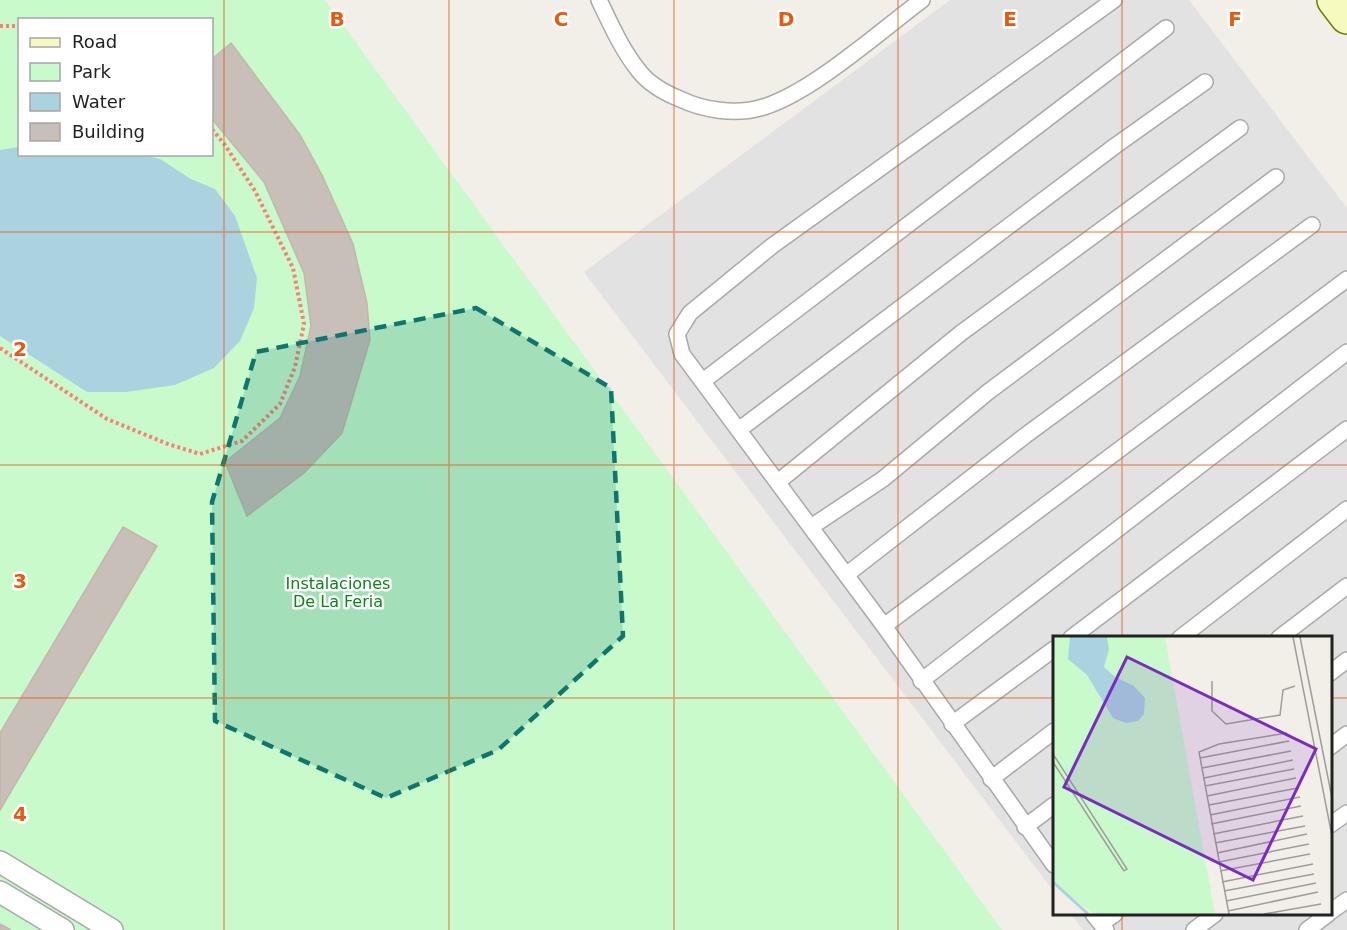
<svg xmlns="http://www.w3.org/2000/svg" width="1347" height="930" font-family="'DejaVu Sans',sans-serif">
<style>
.park{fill:#c8facc;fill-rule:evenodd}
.parking{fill:#e2e2e2}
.water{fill:#aad3df}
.building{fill:#c7bfb8;stroke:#c4b6ab;stroke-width:1.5}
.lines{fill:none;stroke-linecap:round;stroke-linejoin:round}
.service-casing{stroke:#a9a9a9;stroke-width:18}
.pedestrian-casing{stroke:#a9a9a9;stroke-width:24}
.secondary-casing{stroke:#707d05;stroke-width:36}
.path{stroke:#fa8072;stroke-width:4;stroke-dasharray:3 3;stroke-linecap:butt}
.service{stroke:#fff;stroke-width:15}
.pedestrian{stroke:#fff;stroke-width:21}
.secondary{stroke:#f7fabf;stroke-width:33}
.marked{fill:#0f766e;fill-opacity:0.2;stroke:#0f766e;stroke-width:4.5;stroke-dasharray:12 8;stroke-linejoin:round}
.grid{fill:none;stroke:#e8590c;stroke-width:1.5;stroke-opacity:0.55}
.labels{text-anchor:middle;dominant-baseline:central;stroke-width:5;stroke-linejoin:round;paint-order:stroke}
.park-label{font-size:16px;fill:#0c8416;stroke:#fff}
.inset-river{fill:none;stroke:#aad3df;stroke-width:3}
.inset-road{fill:none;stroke:#9f9d99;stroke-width:1.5}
.view{fill:#7b2cbf;fill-opacity:0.15;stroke:#7b2cbf;stroke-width:3}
.inset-edge{fill:none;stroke:#222;stroke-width:3}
.grid-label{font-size:20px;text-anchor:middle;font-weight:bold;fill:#e8590c;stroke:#fff;stroke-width:5;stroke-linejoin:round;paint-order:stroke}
</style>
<rect width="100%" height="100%" fill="#f2efe9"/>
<path class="park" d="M0,0H325L1002,930H0ZM20,20H212V154H20Z"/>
<path class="parking" d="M950,0H1189L1347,208V930H1083L1071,914H1330V638H1054V892L584,272Z"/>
<path class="water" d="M19,147L20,154L144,155L160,159L191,179L215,189L235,216L257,278L254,308L240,341L214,368L175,385L126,392H87L0,336V150Z"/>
<path class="building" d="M231,43L300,135L322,175L353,244L367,303L370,340L342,433L304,473L247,516L225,462L280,418L300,376L311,326L304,273L264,182L212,119V59Z
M123,527L157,546L0,810V733Z
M0,924L11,930H0Z"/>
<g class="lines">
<defs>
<path id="service" d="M599,0C611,25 622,50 639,71C649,84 665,93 680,99C703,110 735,115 760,108C809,95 879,32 922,0
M703,381L1166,28
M740,429L1115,146L1205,82
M778,482L961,333L1240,128
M811,527L883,479L988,392L1276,177
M846,575L1026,435L1312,225
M884,626L1347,279
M1071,638L1347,429
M1180,638L1347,509
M1279,638L1347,586
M1330,673L1347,660
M921,681L1347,352
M952,724L1054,649
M1330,747L1347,734
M991,779L1054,731
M1330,825L1347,813
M1025,827L1054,805
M1054,865L884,626L682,354L677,334L690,313L772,246L1114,0
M1330,912L1347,900
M1093,914L1106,930
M1101,924L1115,914
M1194,930L1215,914
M1307,930L1328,914"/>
<path id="pedestrian" d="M0,862L112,930
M0,892L63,930"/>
<path id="secondary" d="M1334,0L1347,17"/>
</defs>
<use href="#service" class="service-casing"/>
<use href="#pedestrian" class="pedestrian-casing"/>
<use href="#secondary" class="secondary-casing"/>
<path class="path" d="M0,26H20
M0,348L107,419L168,444L200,454L242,441L280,404L295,367L304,324L293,268L255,191L225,145L212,129"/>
<use href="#service" class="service"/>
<use href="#pedestrian" class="pedestrian"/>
<use href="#secondary" class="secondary"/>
</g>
<path class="marked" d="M476,308L611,388L623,636L498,750L386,798L215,721L212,502L256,352Z"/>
<path class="grid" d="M224,0V930M449,0V930M674,0V930M898,0V930M1122,0V638M0,232H1347M0,465H1347M0,698H1054M1330,698H1347M1122,914V930"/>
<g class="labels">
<g class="park-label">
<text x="338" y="583">Instalaciones<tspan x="338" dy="18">De La Feria</tspan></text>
</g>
</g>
<g transform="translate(1053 636)">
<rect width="279" height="279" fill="#f2efe9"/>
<path d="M0,1H112L162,278H41L0,247Z" fill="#c8facc"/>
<path d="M17,1H54L56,13L51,31L62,41L81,50L92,62L91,78L85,85L73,87L60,82L34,39L15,23Z" fill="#aad3df"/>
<path class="inset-river" d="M0,246L35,278"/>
<path class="inset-road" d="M240,1L279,200M247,1L279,162M159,45V75L173,88L227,79L230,54L242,50M0,118L74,233L71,235M147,122L236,105M0,126L71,235M149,132L238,115M151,142L240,124M152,150L241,133M154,160L243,142M156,169L245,152M157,179L247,161M158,188L248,170M160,198L250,180M162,207L252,190M164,217L254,198M166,226L256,208M167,235L257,218M169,246L260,228M171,255L261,238M173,265L263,247M175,275L265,256M176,278L146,116L166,108L234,97M211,278L268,268"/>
<path class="view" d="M74,21L263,113L200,244L11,151Z"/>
<rect width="279" height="279" class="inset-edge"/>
</g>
<g class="grid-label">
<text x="337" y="26">B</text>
<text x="561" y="26">C</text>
<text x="786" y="26">D</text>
<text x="1010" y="26">E</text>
<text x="1235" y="26">F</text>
<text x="20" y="356">2</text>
<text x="20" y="588">3</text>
<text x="20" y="821">4</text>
</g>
<rect x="18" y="18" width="195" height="138" fill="#ffffff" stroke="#a7a7a7" stroke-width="1.5"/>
<rect x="30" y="38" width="30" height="9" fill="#f7fabf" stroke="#a7a7a7" stroke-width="1.5"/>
<text x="72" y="48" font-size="18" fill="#222222">Road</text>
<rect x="30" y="63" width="30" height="18" fill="#c8facc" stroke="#a7a7a7" stroke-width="1.5"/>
<text x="72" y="78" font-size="18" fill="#222222">Park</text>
<rect x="30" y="93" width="30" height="18" fill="#aad3df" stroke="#a7a7a7" stroke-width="1.5"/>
<text x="72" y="108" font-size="18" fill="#222222">Water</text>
<rect x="30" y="123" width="30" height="18" fill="#c7bfb8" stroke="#a7a7a7" stroke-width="1.5"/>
<text x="72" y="138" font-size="18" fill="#222222">Building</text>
</svg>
